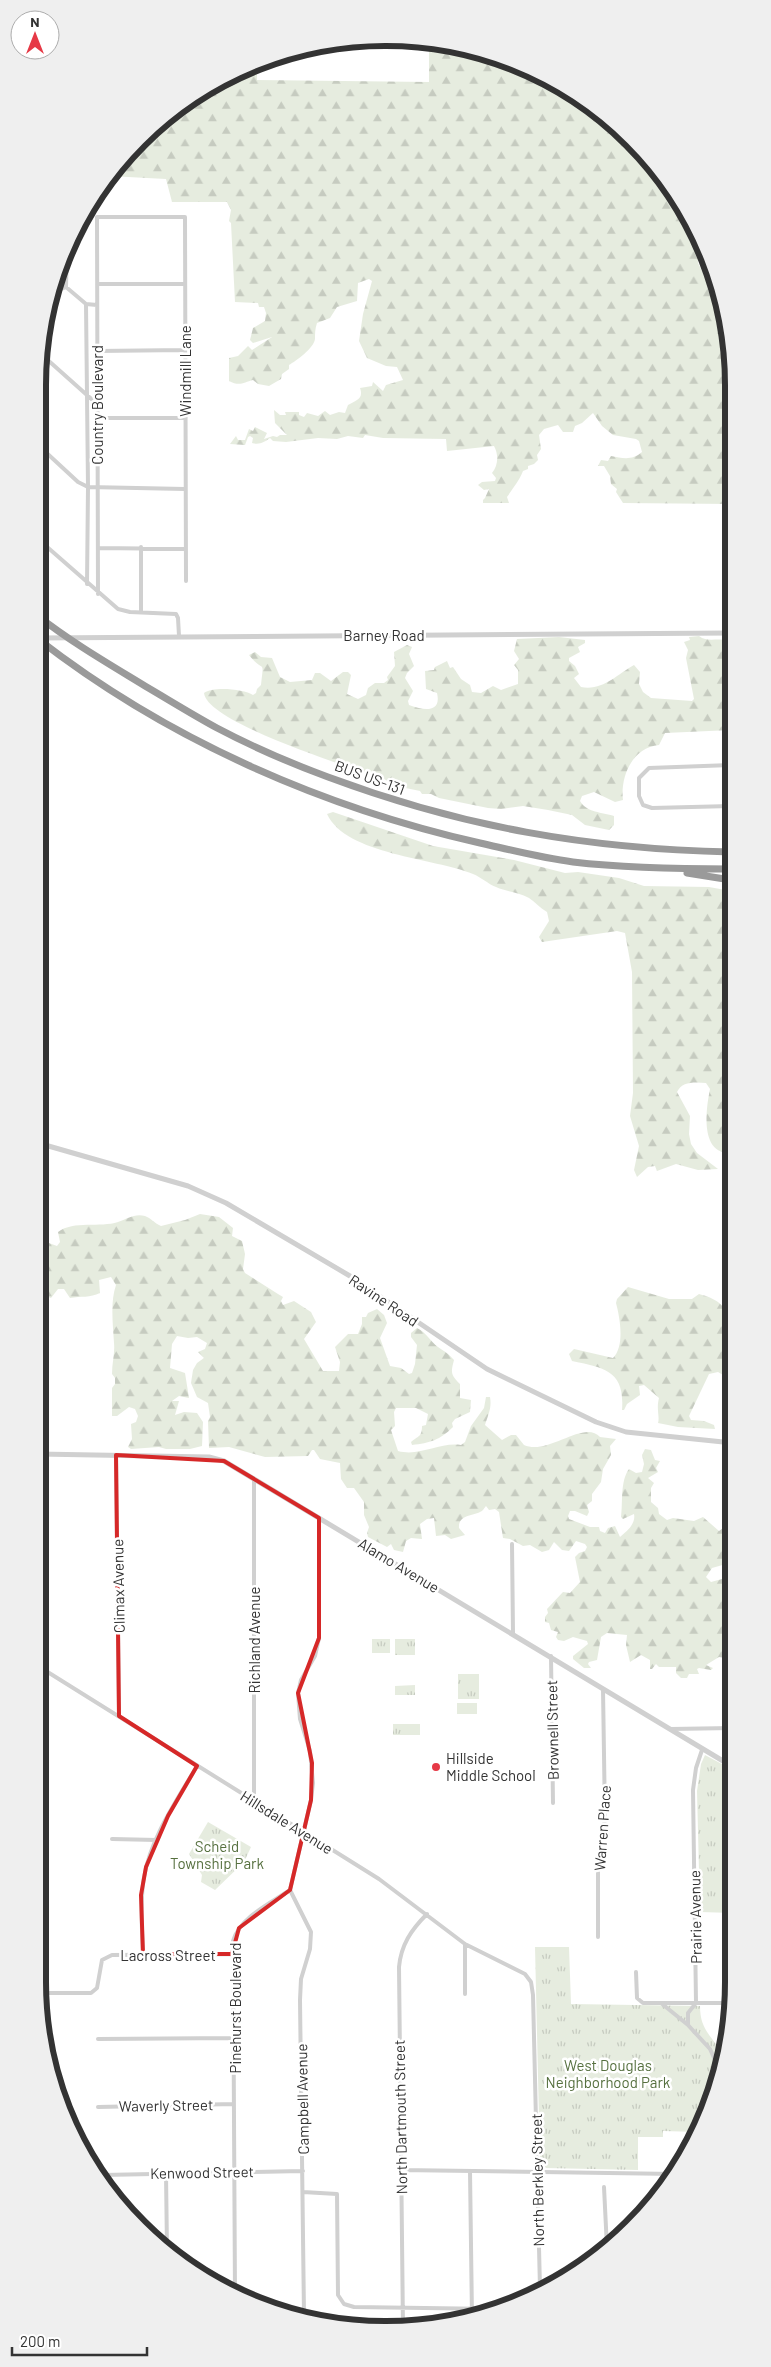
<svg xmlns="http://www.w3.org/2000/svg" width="771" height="2367" font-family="Barlow,sans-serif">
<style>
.grass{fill:url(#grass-tufts)}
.forest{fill:url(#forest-firs)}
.garden{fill:#e6ecdf}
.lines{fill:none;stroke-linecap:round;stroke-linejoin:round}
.minor{stroke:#d0d0d0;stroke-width:4}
.tertiary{stroke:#d0d0d0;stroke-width:5}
.motorway{stroke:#9a9a9a;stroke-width:7}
.marked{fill:none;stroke:#d62828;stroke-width:4;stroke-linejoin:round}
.poi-dot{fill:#e63946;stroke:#fff;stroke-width:2}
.labels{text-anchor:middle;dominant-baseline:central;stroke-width:5;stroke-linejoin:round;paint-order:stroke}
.street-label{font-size:15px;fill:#333;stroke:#fff}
.poi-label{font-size:15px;fill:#333;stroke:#fff;text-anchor:start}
.park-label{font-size:15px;fill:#56703f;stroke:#fff}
.rim{fill:none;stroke:#333;stroke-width:6}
</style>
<defs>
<pattern id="grass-tufts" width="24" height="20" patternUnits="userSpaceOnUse" patternTransform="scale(1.25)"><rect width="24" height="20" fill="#e6ecdf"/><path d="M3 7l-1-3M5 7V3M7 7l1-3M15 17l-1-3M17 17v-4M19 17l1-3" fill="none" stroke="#c6cbc0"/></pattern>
<pattern id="forest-firs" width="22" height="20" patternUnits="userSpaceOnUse" patternTransform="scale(1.25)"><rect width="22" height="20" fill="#e6ecdf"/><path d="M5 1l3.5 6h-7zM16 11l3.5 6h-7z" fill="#c6cbc0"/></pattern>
</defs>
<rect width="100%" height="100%" fill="#fff"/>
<path class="grass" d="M372,1639H390V1653H372Z
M395,1639H415V1655H395Z
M458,1674H479V1699H458Z
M415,1685V1695H395V1686Z
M393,1724H420V1735H393Z
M705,1755L733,1770V1913L700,1912L697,1791L701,1764Z
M208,1822L251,1847L244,1862L215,1890L201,1882L202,1875L189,1854Z
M535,1947H569L571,2004L700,2006C700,2033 715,2037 724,2058L707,2114L698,2132L663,2131V2137H638V2170L546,2168L540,2162Z"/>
<path class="forest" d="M429,42L454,44L559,84L632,140L698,232L703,251L699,257L698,263L705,277L713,283L727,328L724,333L723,343L730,346L731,504L623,503L616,492L617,489L611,484L610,476L604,466H598L601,460L608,461L611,456C622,458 632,461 642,452L639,441L636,439L613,435L602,426L593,413L582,423L575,426L573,432H563L558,425L544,429L539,435L541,449L537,455L538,460L534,464L528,466V469L523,471C519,481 513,488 507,497L509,503H483V500L485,498L489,489L484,490L478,485L482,482L495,481L496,478L492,473C498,466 499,455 494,446L447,451L446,439L383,438L365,435L363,438L348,436L337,439L318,438L286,442L273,441L270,438C264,442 260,445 252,443L253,438L250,436L248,437L245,445L230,444L236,436L238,440H245L249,429L253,431L255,427L267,433L264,439L273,436L277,437L280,435H287L275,423L274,410L280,415H286L285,412H299V415L304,417L307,413L318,416L325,411L330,415L339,412L345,413L348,405C356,400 364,399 360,388L372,386L373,382L383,391L386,385L403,380L397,367L386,366L367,358L359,341L363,314L372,281L369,279L358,283L357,301L337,307L330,318L317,323C315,329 315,333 315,339C314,348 296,361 289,365V369L282,374L281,379L269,386L258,384L253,380C244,382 240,387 229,381V358L238,356L248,346L252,350L272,337L253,343L250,340L253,328L265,321L266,313L264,307H259L258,303L235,302L231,223L229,221L231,210L227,202H172L166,179L109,176L140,139L192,96L253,64L256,63L257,66L254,71L257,74V80L429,82Z
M699,636C708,643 718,637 728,641L729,644L725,650C728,660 721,668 723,679L731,680V730L665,733L659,745C633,747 620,776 623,800L615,802L594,792L582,796L580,801C587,813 602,812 614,816V825L609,830L585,825L572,815L548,810L523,806L501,809L488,808L439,798L431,794H422L420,791L396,786L374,773L358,771C331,760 207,721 204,693C213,686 244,689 253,695L256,693L257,689L261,685C264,657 264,674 249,655L255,652L261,657L272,658L280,677L290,682L312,680L315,673H320L331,681L343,672H348L351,675L347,694L358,699L366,695L368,688L375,683H384L388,680L387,677L395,666L394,652L407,645L412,647L409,654L414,666L407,673L405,678L413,691L408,701L409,705C422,710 442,714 437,693L426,689L425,671L434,670L435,667L447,661L450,668L453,667L461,679L470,685L472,692L481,693L493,686L501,690L518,684V670L514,665L519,659L514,651L517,639L559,637L585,640V643L578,647L580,652L569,658V661L575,666L579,674L574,678L581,687C603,691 616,675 634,665L640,672L639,684L643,692L651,698L692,701L694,699L686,658L688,650L684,642L690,640L689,637Z
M333,812L433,846L514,860L565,873L578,872L619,878L644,886L709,887L731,891L732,1153C699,1155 706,1109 710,1089L706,1083C695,1082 682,1081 677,1092L690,1116L689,1134L691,1144L697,1153L718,1169L698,1170L676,1164L657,1171L655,1166L648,1167L637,1177L634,1170L639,1146L630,1116L633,1093L632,972L625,933L617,931L542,942L539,937L549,921L547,912C540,908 535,902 529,898C518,892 507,892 496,887C488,884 481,877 473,874C435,858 346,855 327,814Z
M200,1214L219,1217L233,1228L232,1236L242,1241L245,1254L243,1269L245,1273L278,1294L283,1297L281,1301L283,1305L294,1301L311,1312L316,1322L304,1339L323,1371H339L340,1362L335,1347L348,1334H358L362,1324V1317H366L368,1313L377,1309L384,1315L387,1323L380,1338L390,1366L401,1368L409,1374L412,1373L415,1364L417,1345L411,1337V1333L417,1328C427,1333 430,1341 438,1347C444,1351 449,1354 454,1360C451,1372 450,1374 460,1384V1398L471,1400L470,1412L455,1419L452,1423L453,1427C440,1440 430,1443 412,1445L411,1442C418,1436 422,1437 422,1426L426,1425L428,1414L416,1408H396L394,1412L395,1426L391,1430L398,1451C420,1457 439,1442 461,1445L465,1442L471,1426L484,1408L486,1397H490C492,1408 488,1415 485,1425L502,1440L511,1435H516L524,1445C548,1456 584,1419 600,1437L616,1439L610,1446L611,1455L603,1469L601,1482L592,1494V1501L587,1505L589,1512L587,1516L575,1511H570L568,1516L569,1519L590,1527H599L600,1531L605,1533L608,1528L615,1526L620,1537C627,1531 636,1524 634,1514L623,1519L621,1517C623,1503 620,1481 629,1469L636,1473L642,1472L644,1464L642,1455L645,1449L651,1450L655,1460L660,1461L656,1468L658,1472L648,1478L654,1483L651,1488V1502L658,1508L659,1514L667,1520L673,1518L694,1521L703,1517L719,1531L726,1526L729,1479L733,1470V1562L712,1568L706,1577L711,1582L722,1579C729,1591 726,1594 722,1606L729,1617L730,1636L727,1641L725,1658L719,1657L706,1665L713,1668L711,1670L699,1668L697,1669L699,1674H689L687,1678H681L676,1673V1667H659L656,1664L652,1669H650V1660L641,1655L630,1662L626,1645L627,1635L607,1633L601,1637L597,1660L589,1662L588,1664L591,1668H584L573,1659V1656L588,1644L587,1641L573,1637L564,1641L558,1640L556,1637L558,1632L551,1630L549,1623L545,1622V1617L548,1613L547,1609L563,1592L570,1593L580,1582L575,1557L579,1553L585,1551L587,1547L585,1544L576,1541L569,1551L562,1550L554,1542L549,1550L542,1552L530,1545L523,1546L510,1539L503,1538L499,1512L495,1509L489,1510L486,1506C484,1508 483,1511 480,1512C472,1516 458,1515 459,1528L465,1535L451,1539L445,1535L436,1536L434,1518L427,1519L420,1524L422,1539L411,1538L406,1541L403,1552L394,1550L391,1544L387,1547L368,1537L367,1533L369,1527L364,1515V1502L354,1488H347L341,1479L340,1463L320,1459L314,1450H312L308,1456L265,1457L229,1447L209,1448L208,1421L210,1417L208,1403L197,1397L191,1383L193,1370L197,1363L204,1358L198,1352L205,1349L207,1343L197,1337L188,1338L177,1336L172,1344L170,1368L185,1373L189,1398L179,1396L172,1401H179L175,1415L184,1412L197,1413L203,1422L202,1446L190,1449H166L159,1447L131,1449L128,1447L132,1439L131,1424L136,1422L138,1416L135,1409L129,1407L117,1416H112V1388L115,1384V1378L112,1374C112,1363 115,1354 114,1343C113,1325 110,1302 116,1285L111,1277L99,1280L100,1293C90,1298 81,1296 70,1298L64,1289H58L51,1298L48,1297C45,1290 51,1286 42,1283L38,1286V1239L57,1246L60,1242L58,1232C74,1220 100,1228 118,1222C127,1219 135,1213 145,1216C151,1218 154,1223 161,1226L185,1220Z
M628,1287L669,1299H692L699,1294C707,1296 722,1301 724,1310L732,1313V1391L723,1375L718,1372L709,1374L689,1416L691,1420L704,1421L714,1425L715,1429L678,1427L658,1423C660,1417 656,1409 659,1398L644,1385L639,1386L640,1395L627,1404L624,1410H622C625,1371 605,1368 572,1361L569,1354L574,1349L613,1358C625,1346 620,1318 616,1303L617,1299Z"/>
<path class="garden" d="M457,1703H477V1714H457Z"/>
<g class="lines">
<path class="minor" d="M97,284H185
M66,287L67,247
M52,292L66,287L86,304L97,305
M86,304L88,487L87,584
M97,351L185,350
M41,354L97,404
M97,418H185
M38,445L78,482L88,487L185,489
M38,539L118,609L130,612L176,614L178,618L179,636
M141,547V612
M98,548L186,549
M98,594L97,217H185L186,581
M731,765L649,768L639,778V796L643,805L652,808L731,806
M116,1455L119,1716
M254,1479V1801
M512,1544L513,1633
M551,1656L553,1803
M38,1666L379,1879L465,1944L525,1974L531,1982L533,1995L540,2289
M38,1682L44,1670
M670,1729L733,1728
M702,1750L696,1768L693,1790L696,2003L688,2013V2025L710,2049L720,2071
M112,1839L157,1840
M290,1890L311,1932L310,1949L301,1979L300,2000L304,2315
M598,1937V1866L605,1819L603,1689
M465,1944V1994
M143,1954C142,1928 140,1902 144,1877C151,1837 177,1800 197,1766
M636,1972L637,1998L643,2003H731
M39,1993H91L97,1988L102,1960L112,1955L232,1954
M661,2003L688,2025
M98,2039L234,2038
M98,2107L234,2104
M400,2170L675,2174
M470,2171L472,2318
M166,2173L167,2251
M102,2175L303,2171
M604,2187L607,2248
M303,2192L337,2194L338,2295L344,2304L354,2307L495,2309
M607,2241H615
M235,2295L233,1941C240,1917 271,1903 290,1890L311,1800L313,1783L310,1751L300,1719L298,1693L301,1680L315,1656L319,1638V1518
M403,2329L399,1967C401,1945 411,1930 427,1914"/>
<path class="tertiary" d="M38,638L731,633
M38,1143L188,1186L226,1203L350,1276L487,1369L596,1422L626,1432L733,1443
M38,1454L209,1457L224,1461L733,1767"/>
<path class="motorway" d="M38,616C71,642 109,664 145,686C169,700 193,715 217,728C253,747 290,763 328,777C462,827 588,849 731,852
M38,639C167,739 321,807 480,843C511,850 542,858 573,862C625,868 679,869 731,869
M687,873L731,880"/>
</g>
<path class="marked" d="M116,1455L224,1461L319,1518V1638L298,1693L312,1763L311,1800L290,1890L239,1928L232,1954H143L141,1895L146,1867L168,1816L197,1766L119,1716Z"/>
<circle class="poi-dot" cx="436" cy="1767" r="5"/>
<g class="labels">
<g class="street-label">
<text transform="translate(185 371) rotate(-90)">Windmill Lane</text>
<text transform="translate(97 405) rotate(-90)">Country Boulevard</text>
<text x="384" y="635">Barney Road</text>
<text transform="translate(370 777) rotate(20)">BUS US-131</text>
<text transform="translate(384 1300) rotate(34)">Ravine Road</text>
<text transform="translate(399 1565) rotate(31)">Alamo Avenue</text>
<text transform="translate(118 1586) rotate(-91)">Climax Avenue</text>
<text transform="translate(254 1640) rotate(-90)">Richland Avenue</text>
<text transform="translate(552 1730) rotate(-91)">Brownell Street</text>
<text transform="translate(287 1822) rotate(32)">Hillsdale Avenue</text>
<text transform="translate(602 1828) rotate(-86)">Warren Place</text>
<text transform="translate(695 1917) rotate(-91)">Prairie Avenue</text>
<text x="168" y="1955">Lacross Street</text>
<text transform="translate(235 2008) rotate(-90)">Pinehurst Boulevard</text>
<text transform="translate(302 2099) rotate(-91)">Campbell Avenue</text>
<text transform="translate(166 2105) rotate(-1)">Waverly Street</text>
<text transform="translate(400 2117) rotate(-91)">North Dartmouth Street</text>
<text transform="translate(202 2172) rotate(-1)">Kenwood Street</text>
<text transform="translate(537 2180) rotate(-91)">North Berkley Street</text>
</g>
<g class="poi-label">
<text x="446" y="1758">Hillside<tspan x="446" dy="17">Middle School</tspan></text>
</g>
<g class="park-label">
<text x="217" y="1846">Scheid<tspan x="217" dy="17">Township Park</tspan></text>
<text x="608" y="2065">West Douglas<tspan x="608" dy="17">Neighborhood Park</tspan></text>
</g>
</g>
<path d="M0 0H771V2367H0ZM385 46H386A339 339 0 0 1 725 385V1982A339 339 0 0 1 386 2321H385A339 339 0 0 1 46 1982V385A339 339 0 0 1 385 46Z" fill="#efefef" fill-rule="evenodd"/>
<path class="rim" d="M385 46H386A339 339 0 0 1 725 385V1982A339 339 0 0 1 386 2321H385A339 339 0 0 1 46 1982V385A339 339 0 0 1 385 46Z"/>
<g transform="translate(35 35)"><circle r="24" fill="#ffffff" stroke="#adadad"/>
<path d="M0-4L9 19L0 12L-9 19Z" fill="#e63946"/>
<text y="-8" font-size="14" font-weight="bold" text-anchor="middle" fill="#333333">N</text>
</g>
<path d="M12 2347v8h135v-8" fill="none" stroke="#333333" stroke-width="2.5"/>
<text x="20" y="2347" font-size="15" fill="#333333" stroke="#ffffff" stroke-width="4" paint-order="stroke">200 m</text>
</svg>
